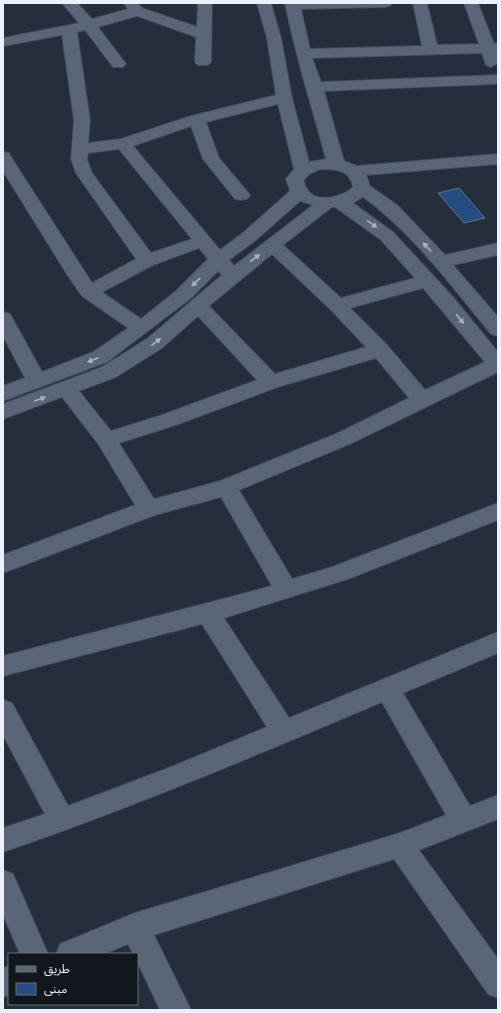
<svg xmlns="http://www.w3.org/2000/svg" width="501" height="1013" font-family="'Fira Sans Condensed','Noto Sans Arabic',sans-serif">
<style>
.building{fill:#264d82;stroke:#687486}
.lines{fill:none;stroke-linecap:round;stroke-linejoin:round}
.minor-casing{stroke:#424b58;stroke-width:2}
.minor{fill:#5a6677;fill-rule:evenodd}
.oneway{fill:#a9b2c0}
</style>
<rect width="100%" height="100%" fill="#242e3d"/>
<path class="building" d="M459,188L485,218L464,223L438,193Z"/>
<g class="lines">
<defs>
<path id="minor" d="M62,3H77L92,19L128,9L124,3H138L142,8L197,27L198,3H212L211,62L208,65H198L195,62L196,37L137,16L98,27L126,64L123,67H113L85,30L77,32L90,120L88,143L121,139L191,116L276,95L267,38L257,3H271L281,38L292,98L309,162L326,159C312,107 295,55 285,3H392L390,6L385,7L301,9L310,49L422,46L413,3H427L437,45L479,44L464,3H478L494,44L498,43V53H497L498,63L491,67L486,65L482,53L312,58L321,82L498,75V83L495,84L324,91L344,161L357,166L498,154V164L366,175L370,186L397,205L445,255L498,243V255L453,265L498,317V336L491,334C452,287 414,234 363,197L353,203L393,232L453,297L498,352V372L352,443L239,490L292,579L332,567L498,503V520L348,579L224,618L289,718L498,632V653L403,693L470,806L498,795V819L419,850L498,959V998L488,994L394,859L154,935L191,1010H160L137,961V954H133L128,944L104,954H56L60,944L135,913L400,833L446,815L382,702C257,755 132,808 3,852V828L45,814L3,735V700L12,703L68,806L171,767L267,727L202,624L3,676V656L272,586L221,497L155,515L3,573V555L135,505L99,445L62,397L3,419V404L102,367L148,338L222,275L218,271L190,299L107,362L3,401V386L25,378L3,336V312L10,314L42,372L93,352L128,328L82,296L68,276L3,171V152L9,153L11,157L92,283L136,259L76,173L71,159L74,120L62,35L3,46V38L79,23ZM278,104L294,169L286,179L290,191L244,232L220,250L133,146L191,126L203,159L235,199L241,200L247,199L250,195L219,158L206,122ZM119,149L192,239L151,253L92,173L87,159L88,153ZM320,169C336,169 350,170 353,187C344,197 315,204 307,189C305,186 304,183 304,180L309,174ZM300,201L313,205L234,266L229,260L256,240ZM332,207H335L381,240L415,278L341,298L283,245ZM199,248L208,259L176,291L141,319L102,292L153,265ZM272,254L330,309L366,347L275,374L209,306ZM423,288L485,362L425,390L387,345L350,308ZM198,316L257,380L162,415L111,431L79,391L116,377L162,348ZM376,358L409,398L338,433L220,481L154,499L119,443L176,425L278,387Z
M3,870L13,874L48,954H20L3,915Z
M9,966V995L3,997V968Z"/>
</defs>
<use href="#minor" class="minor-casing"/>
<use href="#minor" class="minor"/>
</g>
<defs><path id="oneway-solid" d="M-6-.8H1V-3.2L6.5 0L1 3.2V.8H-6Z"/></defs>
<g class="oneway">
<use href="#oneway-solid" transform="translate(372 224) rotate(36)"/>
<use href="#oneway-solid" transform="translate(427 247) rotate(-133)"/>
<use href="#oneway-solid" transform="translate(255 258) rotate(-38)"/>
<use href="#oneway-solid" transform="translate(196 282) rotate(136)"/>
<use href="#oneway-solid" transform="translate(460 319) rotate(51)"/>
<use href="#oneway-solid" transform="translate(156 342) rotate(-38)"/>
<use href="#oneway-solid" transform="translate(93 360) rotate(159)"/>
<use href="#oneway-solid" transform="translate(40 399) rotate(-20)"/>
</g>
<rect width="501" height="1013" fill="none" stroke="#eaf1fb" stroke-width="8"/>
<rect x="8" y="953" width="130" height="52" fill="#12161d" stroke="#686e76"/>
<rect x="16" y="966" width="20" height="6" fill="#5a6677" stroke="#686e76"/>
<text x="44" y="973" font-size="12" fill="#eaf1fb">طريق</text>
<rect x="16" y="983" width="20" height="12" fill="#264d82" stroke="#686e76"/>
<text x="44" y="993" font-size="12" fill="#eaf1fb">مبنى</text>
</svg>
